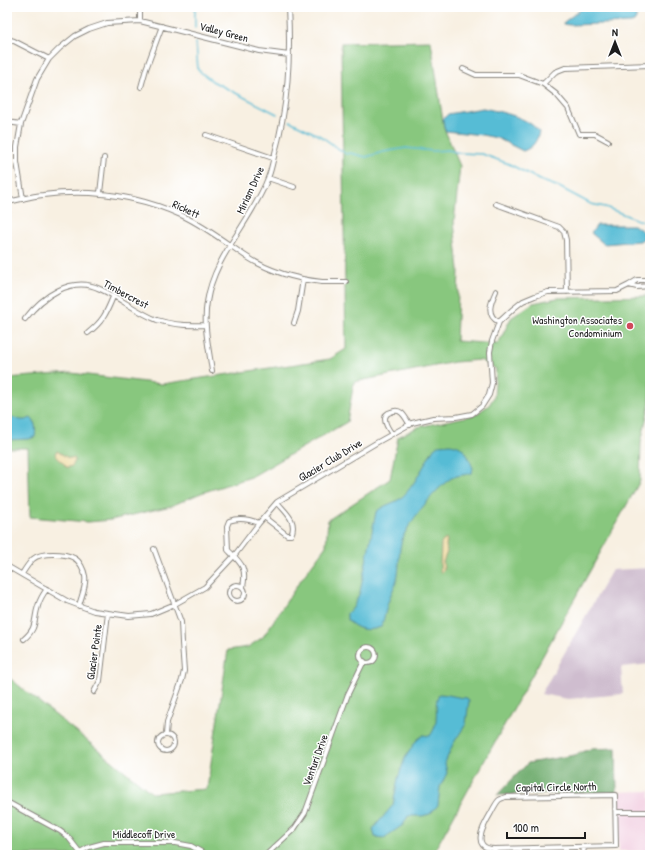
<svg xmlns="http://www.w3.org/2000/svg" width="657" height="862" font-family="'Patrick Hand',sans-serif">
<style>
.built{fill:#f2cfe1}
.industrial{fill:#cfbdcf}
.green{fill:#88c77e;stroke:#52724d}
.forest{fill:#6eac6d;stroke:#456444}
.sand{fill:#eeda9e;stroke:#857b5d}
.water{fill:#57bcd5;stroke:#3a6c78}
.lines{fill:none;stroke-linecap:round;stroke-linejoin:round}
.stream{stroke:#57bcd5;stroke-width:1.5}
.street-casing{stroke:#8a867f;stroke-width:6}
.street{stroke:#fff;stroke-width:4}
.poi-dot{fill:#d1495b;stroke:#fff;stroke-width:1.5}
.labels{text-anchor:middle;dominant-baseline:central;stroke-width:3;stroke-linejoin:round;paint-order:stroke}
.street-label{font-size:11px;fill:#1c1c1c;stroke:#fff}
.poi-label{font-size:11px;fill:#1c1c1c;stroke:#fff;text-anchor:end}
</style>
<rect width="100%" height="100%" fill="#fff"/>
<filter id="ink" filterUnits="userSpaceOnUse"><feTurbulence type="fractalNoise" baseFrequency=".025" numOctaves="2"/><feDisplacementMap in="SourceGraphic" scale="8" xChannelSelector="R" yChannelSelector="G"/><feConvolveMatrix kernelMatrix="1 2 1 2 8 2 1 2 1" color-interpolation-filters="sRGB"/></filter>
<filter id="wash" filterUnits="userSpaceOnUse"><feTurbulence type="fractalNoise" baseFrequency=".012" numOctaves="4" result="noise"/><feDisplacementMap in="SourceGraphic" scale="16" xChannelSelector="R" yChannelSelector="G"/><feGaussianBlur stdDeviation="0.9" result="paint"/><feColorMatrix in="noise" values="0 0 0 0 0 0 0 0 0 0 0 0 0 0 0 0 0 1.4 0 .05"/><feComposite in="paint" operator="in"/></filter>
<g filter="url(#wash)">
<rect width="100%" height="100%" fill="#f8f0e2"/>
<path class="built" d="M650,791V851H619L617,792Z"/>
<path class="industrial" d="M650,568V664L621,667L623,694L568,699L541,694L612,570Z"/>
<path class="green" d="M431,41L444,128L460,166L454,222L459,270L456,341L498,344L511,318L533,303L557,298L650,296V403L641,442L640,481L432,855H7V676L152,793L207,789L228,650L248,647L263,637L300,581L326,546L328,520L390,479L398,437L418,427L475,415L489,405L494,397L496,369L480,360L455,362L354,382L347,422L251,477L201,493L171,506L111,520L88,522L30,517L28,448H7V378L71,373L162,384L330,359L346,349L341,43Z"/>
<path class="forest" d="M616,748L617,792L497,795L528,763L575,755L590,749Z"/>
<path class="sand" d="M57,451L68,458H74L75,460C74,464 72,468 66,467C64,462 56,458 55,453Z
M446,539L447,541L446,545L447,552L443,562L444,570L441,573L440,569L441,543Z"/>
<path class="water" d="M584,7H636V19L634,22L631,23L570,25L563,24L564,22Z
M483,108C501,112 529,117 539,132C537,142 532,148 523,151L497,138L482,135L446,131L444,128L443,119L448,114Z
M597,225H634L644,232V238L640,241L604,244L591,233Z
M7,415C16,418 21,423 31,418C36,422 36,430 35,437L29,439L7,440Z
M450,444C466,446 467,455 473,468L472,473C466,475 459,475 454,477C440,482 405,527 402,540C398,552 400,563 398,574C397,582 393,589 390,597C386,607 385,617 381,627C367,632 358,630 347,620V613L353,608L360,592L376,512C385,504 393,504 401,498C414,487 425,463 434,448L438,445Z
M439,694C449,694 457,698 467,698L469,701L466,724L453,744L445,763L447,773L440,787L438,805L430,814L422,816H408L403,825L384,838L375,837L373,829L393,805L398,778L405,758L416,741L423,735L430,736C442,719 432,707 439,694Z"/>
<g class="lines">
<path class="stream" d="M195,7V28
M196,43L198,70L212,81L277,114
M290,121L322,137L346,154L350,153L366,157L383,152L406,148L433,151L448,150L460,153L482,154L509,164L542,181L559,187L591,204L605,207L638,220L650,222"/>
</g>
</g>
<g filter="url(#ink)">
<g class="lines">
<defs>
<path id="street" d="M140,21V7
M7,39L14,41L49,59
M463,69L476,75H519L543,84L556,94L568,108L579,134H595L608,141
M543,84L555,72L565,68L650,65
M141,87L146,69L162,26
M7,122L21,124
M206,135L273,158
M268,178L294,187
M100,193L104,158
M23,199L17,162V147L21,124L37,79L49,59L60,48L75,36L89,29L107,23L140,21L259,51L289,55
M7,202C19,200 31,196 43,195C91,189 139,196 183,216C206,227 226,243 247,257C269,271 296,279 322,282C330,282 338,282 346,282
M496,204L559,227L564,232L566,240L567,292
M650,280H637L629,285L637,287L650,286
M496,291C491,302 485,315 499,322
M25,319C42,297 71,275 100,289C120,298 137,312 157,320C173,325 189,326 205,325
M294,323L298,311L303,279
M88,333C103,321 106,314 113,297
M212,371C209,349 203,325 207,302C214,255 252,221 268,178C271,171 272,164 274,157C288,106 291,60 288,7
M392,434C389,430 385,424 385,419C385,416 387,413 391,412C401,407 405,417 410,425
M264,517L287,535H291C298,521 285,512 277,502
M154,549L181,622L182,643L184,671L182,680L167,722L166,735
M7,566L67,601L94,611L129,616L151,614L175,604L205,587L234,556L259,523L277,502L376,443L412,423L433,418L456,417L472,414L482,406L489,395L492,383L490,352L492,341L499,322L513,309L523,301L535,296L548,292L617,291L629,285
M22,574C25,569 29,563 33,559C41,552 65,553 74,558C80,561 84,570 85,576C87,585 81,597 79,606
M229 593a8 8 0 1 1 16 0a8 8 0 1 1-16 0Z
M243,587C247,567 241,563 228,550L227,526L229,521C239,517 249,519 259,523
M24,639C38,627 33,621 38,606C40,599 43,594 47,589
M360 655a8 8 0 1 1 16 0a8 8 0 1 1-16 0Z
M94,692L100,681L108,613
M158 743a8 8 0 1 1 16 0a8 8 0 1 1-16 0Z
M615,795L616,846L494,849C470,848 484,825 491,813C493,809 496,803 499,800C500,799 504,798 505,797Z
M7,802L60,831L68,837L82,855
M616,812H650
M80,852L89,847L104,843H175L191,846L207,855
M266,855L295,828L305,813L348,694L364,661
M583,855L584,847"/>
</defs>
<use href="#street" class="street-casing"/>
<use href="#street" class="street"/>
</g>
</g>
<circle class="poi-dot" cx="630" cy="326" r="4"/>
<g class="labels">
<g class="street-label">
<text transform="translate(224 32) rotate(15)">Valley Green</text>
<text transform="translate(250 190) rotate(-65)">Miriam Drive</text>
<text transform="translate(186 209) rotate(25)">Rickett</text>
<text transform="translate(126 294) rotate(28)">Timbercrest</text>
<text transform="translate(330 460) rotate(-31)">Glacier Club Drive</text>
<text transform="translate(94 652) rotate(-82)">Glacier Pointe</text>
<text transform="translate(315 760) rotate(-70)">Venturi Drive</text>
<text transform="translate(556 787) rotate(-1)">Capital Circle North</text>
<text x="144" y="834">Middlecoff Drive</text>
</g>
<g class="poi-label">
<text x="622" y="320">Washington Associates<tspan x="622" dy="13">Condominium</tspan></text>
</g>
</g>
<rect width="657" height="862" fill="none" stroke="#fff" stroke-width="24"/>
<g transform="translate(615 42)" stroke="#ffffff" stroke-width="3" paint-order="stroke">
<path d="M0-3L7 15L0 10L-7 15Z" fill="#1c1c1c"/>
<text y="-6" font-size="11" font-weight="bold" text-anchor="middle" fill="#1c1c1c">N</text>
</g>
<path d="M507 832v6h78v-6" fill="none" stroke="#1c1c1c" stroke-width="2"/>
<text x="513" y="832" font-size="12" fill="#1c1c1c" stroke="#ffffff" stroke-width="3" paint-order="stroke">100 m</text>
</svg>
